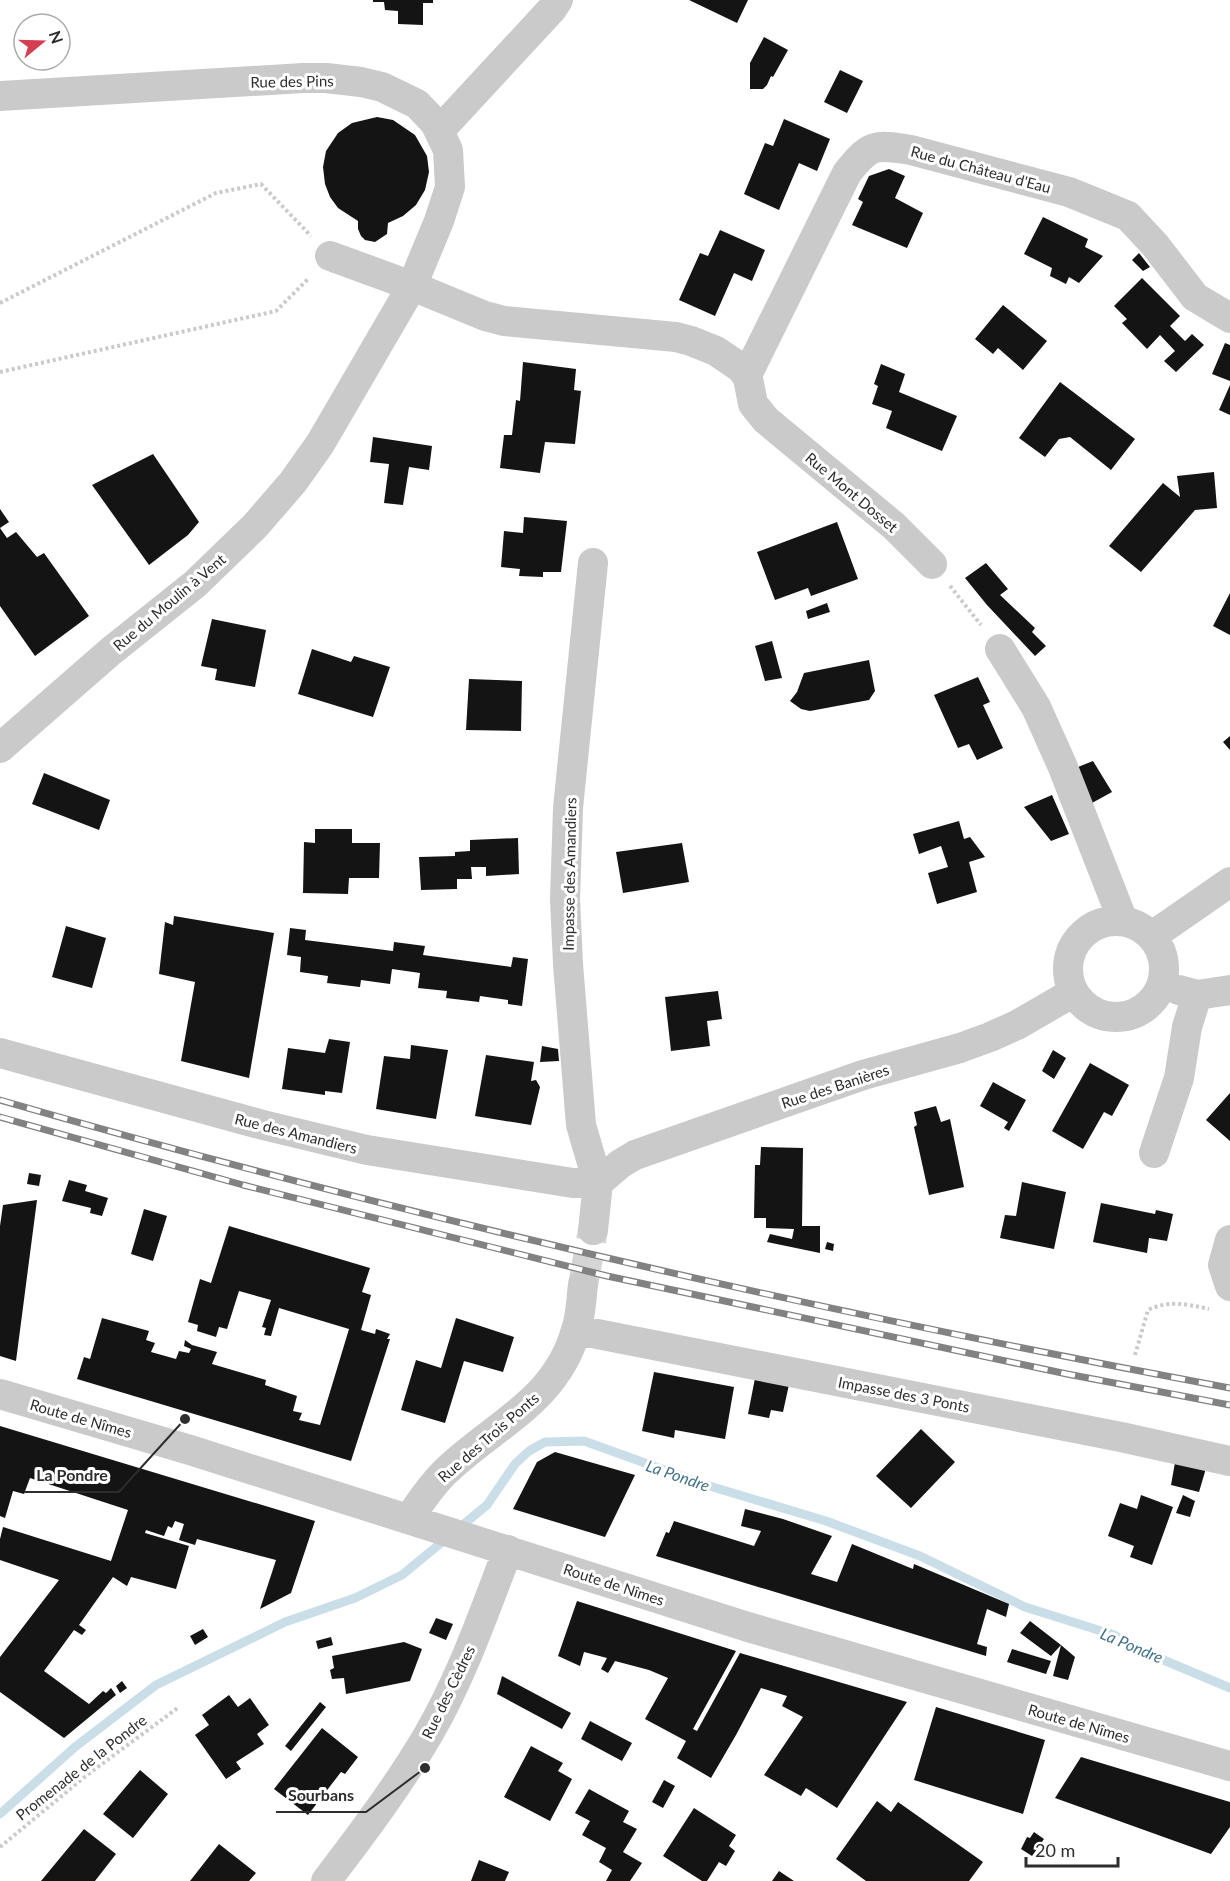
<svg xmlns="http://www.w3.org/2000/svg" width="1230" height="1881" font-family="Lato,sans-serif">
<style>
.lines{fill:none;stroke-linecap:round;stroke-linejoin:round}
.stream{stroke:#cadee8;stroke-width:9}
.building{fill:#141414}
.minor-tunnel{stroke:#d5d5d5;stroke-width:30;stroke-dasharray:30 15;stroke-linecap:butt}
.path{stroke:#cacaca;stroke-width:4;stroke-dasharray:3 3;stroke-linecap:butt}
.minor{stroke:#cacaca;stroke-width:30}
.rail-casing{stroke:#828282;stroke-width:7}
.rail{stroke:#fff;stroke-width:4.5;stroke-dasharray:14;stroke-linecap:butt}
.labels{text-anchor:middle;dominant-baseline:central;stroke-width:6;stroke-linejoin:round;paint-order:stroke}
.street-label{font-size:15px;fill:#2d2d2d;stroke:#fff}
.water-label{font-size:16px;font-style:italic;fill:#427188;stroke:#fff}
.leader{fill:none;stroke:#2d2d2d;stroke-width:2}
.callout-dot{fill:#2d2d2d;stroke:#fff;stroke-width:2}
.callout-label{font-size:16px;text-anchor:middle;font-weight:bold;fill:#2d2d2d;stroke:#fff;stroke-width:6;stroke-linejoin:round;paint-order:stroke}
</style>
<rect width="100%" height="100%" fill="#fff"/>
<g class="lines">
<path class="stream" d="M0,1814L75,1747L156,1685L285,1622L355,1598L402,1575L487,1505L515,1464L529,1451L545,1442L584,1441L706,1485L826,1521L920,1556L1025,1607L1114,1635L1147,1653L1230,1688"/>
</g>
<path class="building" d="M373,0H433V3H423V25L398,24V11L385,10L384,2H373Z
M689,0H748L737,23Z
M764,37L788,50L773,77L771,76L767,85L763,89H750V63Z
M840,70L863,81L847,113L824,102Z
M377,117L393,120L415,135L427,156L429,172L425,190L416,205L403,216L388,223L387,234L375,242L365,240L361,236L358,229V221L338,208L330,197L325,184L323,167L326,151L338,133L352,123Z
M784,119L830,139L817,171L799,163L779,210L744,194L765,143L773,146Z
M889,169L905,176L895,198L923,213L907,248L852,225L863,202L858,199L869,176Z
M1043,217L1088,239L1085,247L1103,256L1079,283L1069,277L1066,284L1050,276L1052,268L1024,254Z
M720,230L765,250L752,281L734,273L715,316L679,300L700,253L708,256Z
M1139,253L1150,267L1143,271L1132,260Z
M1142,278L1180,316L1170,326L1185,341L1192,334L1204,345L1176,372L1164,361L1175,351L1160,335L1147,349L1122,323L1127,319L1114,306Z
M1003,305L1047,341L1023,370L998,348L993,354L975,339Z
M1225,343L1230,345V381L1212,374Z
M523,362L576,369L574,390L581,391L575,444L545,442L540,473L500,468L504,435H512L516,400L520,401Z
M881,364L905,374L899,392L957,416L942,451L886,428L892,411L872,404L878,386L874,384Z
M1060,382L1135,439L1111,470L1070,437L1059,439L1045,457L1019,438Z
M1230,385V415L1219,410Z
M373,437L432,446L429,470L409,467L403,505L384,503L389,464L370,462Z
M153,454L199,522L188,535L149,565L92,485Z
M1214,472L1217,508L1195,510L1141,572L1109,546L1163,483L1180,497L1177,476Z
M0,509L9,522L0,528Z
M524,517L567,521L561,572H543V577L519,576L520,569L501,567L504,531L523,533Z
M837,522L858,579L811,596L808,588L775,600L757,552Z
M0,528L7,538L16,532L37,557L44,553L89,616L35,656L0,606Z
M986,563L1008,589L1000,595L1035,628L1032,632L1046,646L1035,656L987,605L965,578Z
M1230,593V635L1213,626Z
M827,603L830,612L808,619L806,611Z
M212,619L266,630L255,687L215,680L217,669L201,666Z
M772,641L782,678L765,681L755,646Z
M312,649L351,662L354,656L390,667L373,717L298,694Z
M869,660L875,691L869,700L810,711L801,709L790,701L797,692L804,673Z
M978,677L990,702L983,705L1003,748L977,760L969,744L958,748L934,695Z
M469,679L522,681L521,731L466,730Z
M1230,736V750L1223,742Z
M1093,761L1112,792L1092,803L1078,767Z
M44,773L110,800L99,830L32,804Z
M1052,795L1069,834L1051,841L1024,807Z
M959,821L964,839L970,837L985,857L969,862L977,892L937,904L928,873L948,867L941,846L919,854L913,834Z
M315,829H352V843H380L379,878H349L348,894L303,893L304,842L315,843Z
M518,838L519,874L486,876V867H471L472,879H457V889L421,890L419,857L455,856V852L470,851V840Z
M682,843L689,882L623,893L616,852Z
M174,916L274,933L249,1078L181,1061L195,982L159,974L165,922L173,925Z
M66,926L106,938L92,988L52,977Z
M290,928L306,930L305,940L393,951L394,942L425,946L423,955L511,967L513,957L528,959L522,1006L508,1004V1000L480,996L479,1002L446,998L447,991L418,988L420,973L392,969L390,984L361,980L360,987L327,983L328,976L300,972L301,957L287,955Z
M718,991L722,1019L707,1021L710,1046L671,1051L665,997Z
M329,1039L350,1042L342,1093L325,1091V1095L282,1089L288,1048L325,1053Z
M411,1045L448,1050L436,1119L376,1109L384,1056L410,1059Z
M542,1046L558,1049L559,1061L540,1062Z
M1053,1050L1066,1058L1054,1079L1042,1071Z
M486,1055L534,1062L531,1081L536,1080L540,1087L531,1125L475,1116Z
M1090,1063L1129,1085L1112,1116L1104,1112L1083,1149L1052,1131Z
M993,1082L1026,1100L1009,1131L1004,1128L1008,1122L980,1106Z
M1230,1093V1141L1206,1120Z
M936,1106L941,1122L950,1119L964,1187L929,1195L914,1127L917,1125L914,1112Z
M761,1147L803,1148L802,1226H820V1253L767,1242L770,1234L792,1239L794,1229L766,1228V1218H754L755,1165H760Z
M29,1173L41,1175L39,1186L27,1184Z
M69,1180L87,1185L85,1191L108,1198L102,1216L90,1213L91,1208L62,1201Z
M1022,1182L1066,1192L1054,1249L1000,1238L1005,1215L1016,1216Z
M37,1200L16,1361L0,1356V1226L3,1205Z
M1101,1203L1155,1214L1156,1210L1173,1214L1167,1241L1149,1238L1147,1253L1093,1242Z
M144,1209L167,1216L153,1261L131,1254Z
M229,1226L370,1268L362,1292L371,1295L361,1330L375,1334L376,1329L390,1334L387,1339H390L351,1461L77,1379L84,1357L90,1359L102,1318L149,1331L146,1340L155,1343L151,1352L176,1359L179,1351L189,1353L191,1349L184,1346L185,1340L192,1345L217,1352L212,1364L266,1380L265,1385L297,1396L293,1411L302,1413L299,1420L320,1425L349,1329L279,1308L271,1336L264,1335L266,1328L262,1327L271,1300L239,1291L227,1329L219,1327L216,1337L197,1331L198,1325L188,1322L200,1279L211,1283Z
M827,1242L834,1244L833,1251L825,1249Z
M456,1318L514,1337L503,1372L464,1361L445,1423L401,1410L416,1360L441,1368Z
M654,1372L734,1387L725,1439L675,1430L674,1438L642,1431Z
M756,1373L790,1380L783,1412L771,1410L769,1418L748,1414Z
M0,1426L315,1521L291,1593L260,1609L276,1560L197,1539L195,1545L179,1540L184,1524L175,1521L172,1528L168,1526L164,1536L146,1530L145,1533L189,1546L176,1589L131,1577L127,1586L113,1577L79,1625L86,1630L82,1635L74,1630L44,1671L89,1704L103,1691L106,1693L111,1688L116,1695L64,1738L0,1692V1657L59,1580L0,1560V1539L3,1527L111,1561L128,1510L30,1478L24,1494L13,1491L5,1518L0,1516Z
M921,1429L955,1462L911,1508L876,1476Z
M555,1452L635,1475L605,1537L513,1509L537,1462Z
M1176,1457L1207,1465L1199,1492L1171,1485Z
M1141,1495L1173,1507L1152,1565L1130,1557L1134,1546L1108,1536L1120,1503L1137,1509Z
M1183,1495L1195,1501L1190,1517L1176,1513Z
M745,1509L783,1519L832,1536L811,1574L837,1582L852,1544L913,1569L914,1564L1009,1604L1006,1617L987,1609L977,1644L987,1647L986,1656L656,1556L666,1532L669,1533L674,1521L754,1546L761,1531L741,1526Z
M577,1601L736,1651L693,1729L697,1731L740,1653L907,1702L837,1808L806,1788L801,1796L764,1775L803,1717L782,1706L787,1696L761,1688L736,1735L711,1778L677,1758L686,1741L645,1719L668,1678L649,1670L615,1661L608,1673L601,1669L607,1658L584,1652L580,1666L558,1656Z
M436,1618L453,1624L446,1640L429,1633Z
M1030,1621L1061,1645L1051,1656L1020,1633Z
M203,1629L208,1637L195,1645L190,1636Z
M331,1637L333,1645L318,1649L316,1641Z
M404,1642L422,1649L410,1681L346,1694L344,1678L332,1679L330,1670L334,1668L332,1656Z
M1061,1645L1075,1657L1068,1680L1053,1676Z
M1012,1649L1051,1661L1046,1674L1007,1662Z
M502,1676L571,1713L562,1729L497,1694Z
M122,1681L127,1688L120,1693L116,1686Z
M229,1695L238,1707L250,1698L269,1725L257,1734L264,1744L236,1762L241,1769L226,1779L195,1735L209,1725L202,1715Z
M320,1702L326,1707L291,1751L285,1746Z
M936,1707L1045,1740L1023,1814L914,1780Z
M590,1721L632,1743L622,1761L581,1739Z
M322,1728L358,1757L345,1774L341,1772L308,1815L274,1789Z
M531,1746L563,1763L558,1771L572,1779L550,1821L504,1797Z
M1081,1757L1230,1802V1827L1211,1854L1055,1798Z
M140,1770L168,1794L133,1838L103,1814Z
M664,1780L675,1786L663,1808L652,1802Z
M589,1789L629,1811L623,1822L637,1829L623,1852L642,1863L630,1881H606L612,1870L599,1862L606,1848L582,1835L590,1821L575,1813Z
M877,1801L891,1812L898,1802L983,1862L969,1881H866L836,1859Z
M694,1808L736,1835L729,1846L735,1851L726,1866L719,1862L707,1881H702L663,1856Z
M84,1829L116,1854L95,1881H41Z
M1034,1832L1044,1839L1032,1856L1021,1849L1027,1837L1030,1838Z
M219,1844L256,1873L249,1881H190Z
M479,1860L509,1872L505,1881H471Z
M779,1871L794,1881H772Z"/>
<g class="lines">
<path class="minor-tunnel" d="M583,1285L593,1230"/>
<path class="path" d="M0,303L216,193L261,184L311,236
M0,372L276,311L309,278
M950,586L981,625
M1135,1355L1148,1310C1168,1300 1187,1304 1209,1309
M0,1847L87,1775L179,1707"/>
<path class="minor" d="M0,96L303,78H326L361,82L382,87L417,104L435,123L448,150L450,187L439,221L412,286L320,444L293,482L255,526L195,584L111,651L0,748
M439,131L552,9L558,0
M330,256L412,286L485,316L504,321L676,337L691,341L716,351L741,368L748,378L753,404L766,420L894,526L932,564
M747,375L847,173C870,144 874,144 911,150L1069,192L1128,216L1155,245L1195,297L1230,318
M593,563L568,808L565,899L568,964L581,1125L598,1183L593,1230
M1000,649L1036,707L1062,765L1123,921
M1068 969a48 48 0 1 1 96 0a48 48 0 1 1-96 0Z
M1152,936L1230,882
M1179,990L1197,995L1230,990
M0,1053L263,1125L367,1150L573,1183H598
M1154,1153L1179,1078L1187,1027L1197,995
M598,1183L620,1164L635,1155L863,1075L960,1048L990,1037L1017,1025L1074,992
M1230,1240L1223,1265L1230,1286
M577,1330L1121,1437L1230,1461
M0,1394L190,1450L748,1627L1230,1766
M409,1519C420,1502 431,1486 445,1472C493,1425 556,1402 576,1330C581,1316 581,1300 583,1285
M326,1881C362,1834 398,1786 428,1735C462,1677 484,1612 508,1550"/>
<defs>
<path id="rail" d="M0,1100C405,1217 816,1311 1230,1388
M0,1117L243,1185L607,1276L1067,1374L1230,1405"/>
</defs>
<use href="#rail" class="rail-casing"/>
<use href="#rail" class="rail"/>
</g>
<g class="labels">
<g class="street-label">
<text transform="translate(292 81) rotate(-1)">Rue des Pins</text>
<text transform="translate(981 169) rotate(15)">Rue du Château d'Eau</text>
<text transform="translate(852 492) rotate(40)">Rue Mont Dosset</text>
<text transform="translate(169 602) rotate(-40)">Rue du Moulin à Vent</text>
<text transform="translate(569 874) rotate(-89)">Impasse des Amandiers</text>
<text transform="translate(835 1086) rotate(-18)">Rue des Banières</text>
<text transform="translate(296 1133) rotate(14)">Rue des Amandiers</text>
<text transform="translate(904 1394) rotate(11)">Impasse des 3 Ponts</text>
<text transform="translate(81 1418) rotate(16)">Route de Nîmes</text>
<text transform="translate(488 1437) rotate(-41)">Rue des Trois Ponts</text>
<text transform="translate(614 1584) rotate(18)">Route de Nîmes</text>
<text transform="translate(448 1692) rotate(-64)">Rue des Cèdres</text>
<text transform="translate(1079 1723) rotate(16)">Route de Nîmes</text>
<text transform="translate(81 1767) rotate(-38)">Promenade de la Pondre</text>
</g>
<g class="water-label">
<text transform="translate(678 1475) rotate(19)">La Pondre</text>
<text transform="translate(1132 1645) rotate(23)">La Pondre</text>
</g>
</g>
<path class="leader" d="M185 1419L119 1492H24M425 1768L366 1812H276"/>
<g class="callout-dot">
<circle cx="185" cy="1419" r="6"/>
<circle cx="425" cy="1768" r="6"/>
</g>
<g class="callout-label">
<text x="72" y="1481">La Pondre</text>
<text x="321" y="1801">Sourbans</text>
</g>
<g transform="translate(42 42) rotate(71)"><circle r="28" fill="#ffffff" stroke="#ababab" stroke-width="1.5"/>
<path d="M0-4.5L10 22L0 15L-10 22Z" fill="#d63e51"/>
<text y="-9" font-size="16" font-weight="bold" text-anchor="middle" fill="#2d2d2d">N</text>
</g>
<path d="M1026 1857v9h92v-9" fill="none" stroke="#2d2d2d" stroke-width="3"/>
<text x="1035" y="1857" font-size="18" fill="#2d2d2d" stroke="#ffffff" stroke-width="4.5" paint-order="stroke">20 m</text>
</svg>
